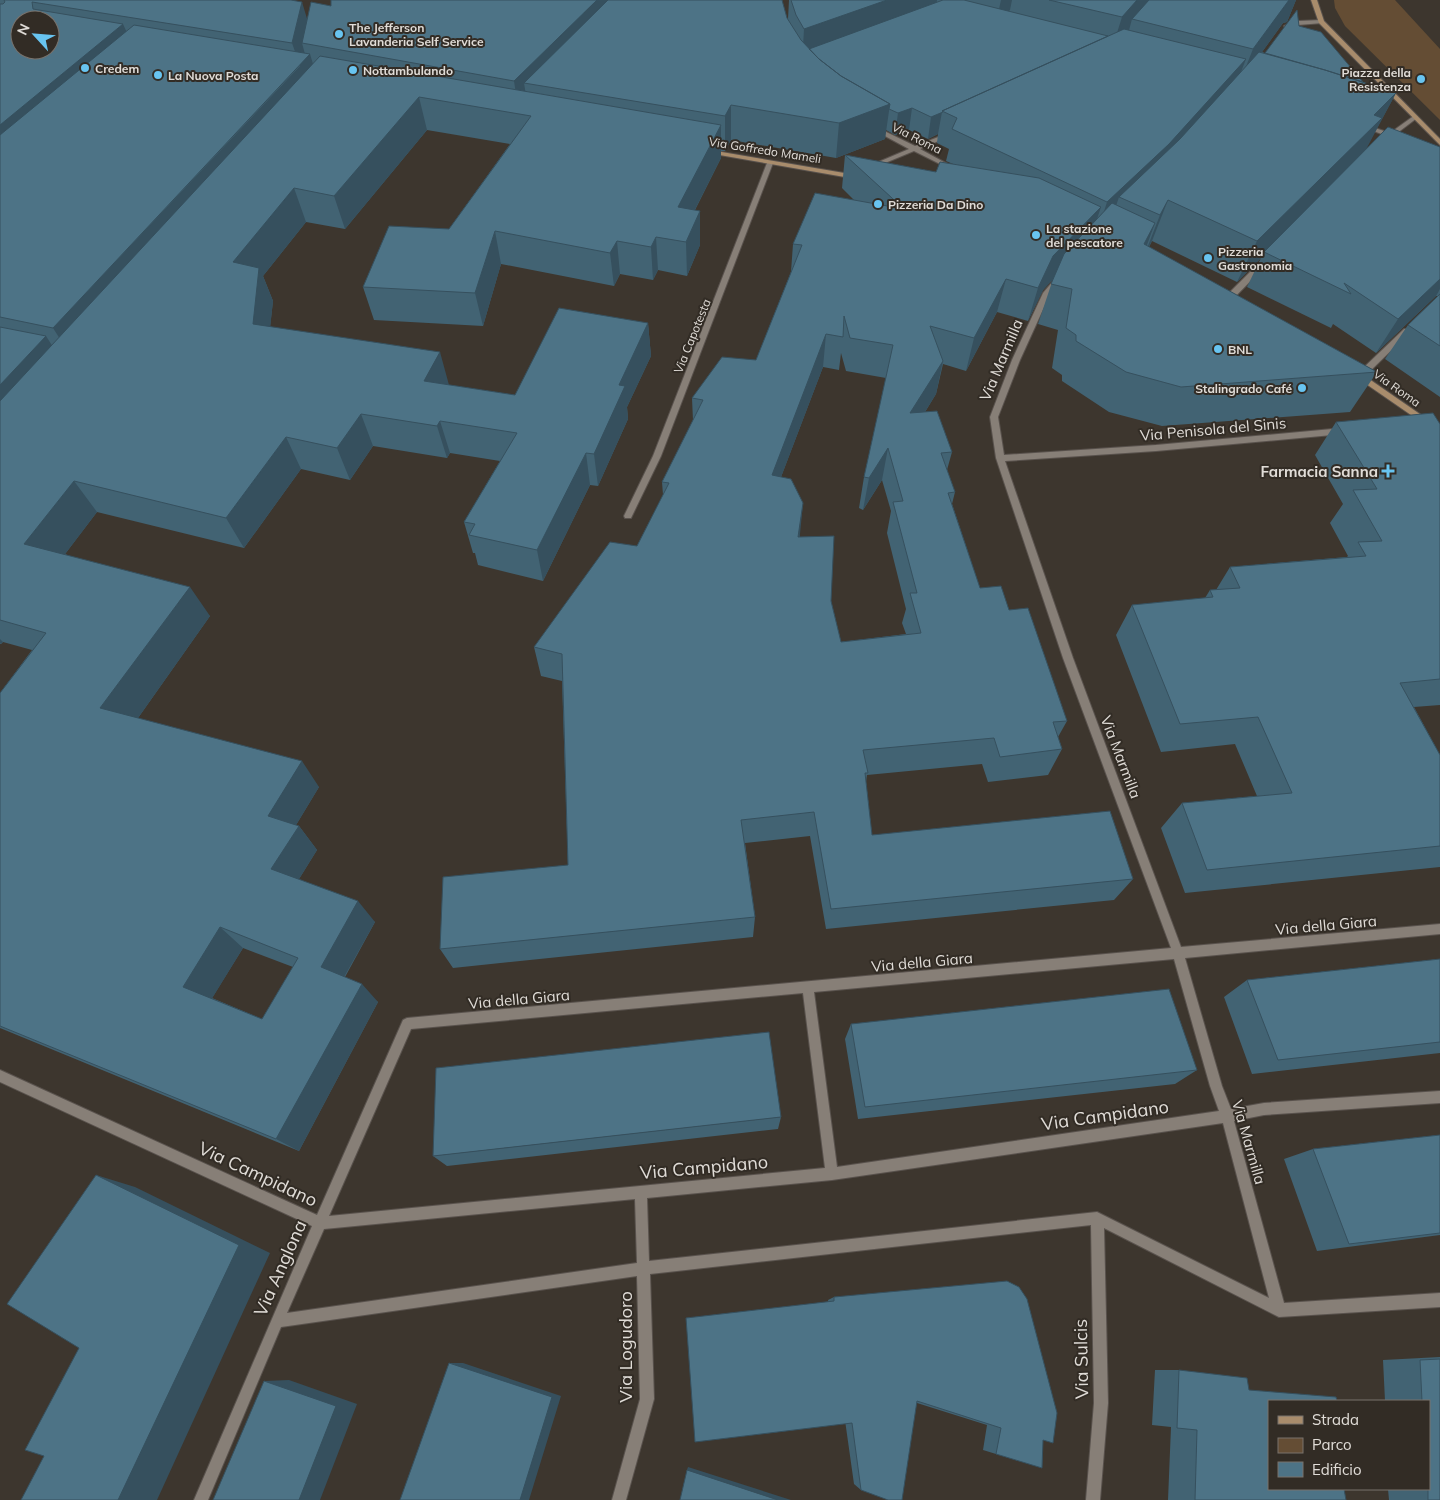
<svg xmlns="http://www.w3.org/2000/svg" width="1440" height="1500" font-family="Mulish,sans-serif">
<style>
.green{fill:#644d34}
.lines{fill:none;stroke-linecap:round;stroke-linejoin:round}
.street-casing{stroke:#59524d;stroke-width:2}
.secondary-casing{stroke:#59524d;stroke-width:2}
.street{fill:#877f77;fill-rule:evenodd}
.secondary{fill:#a88c6c;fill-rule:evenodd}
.wall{fill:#426373;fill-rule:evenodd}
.shaded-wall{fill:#36505e}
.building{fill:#4d7386;stroke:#36505e;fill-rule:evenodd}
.poi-dot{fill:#68c4f0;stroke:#322c25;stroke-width:2}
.labels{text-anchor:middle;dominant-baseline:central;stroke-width:4;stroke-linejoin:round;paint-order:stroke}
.far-poi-label{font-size:12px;font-weight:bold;fill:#e0dcd7;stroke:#322c25;text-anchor:start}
.far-street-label{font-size:12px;fill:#e0dcd7;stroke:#322c25}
.street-label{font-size:15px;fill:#e0dcd7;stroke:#322c25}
.poi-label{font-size:15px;font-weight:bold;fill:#e0dcd7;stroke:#322c25;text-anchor:end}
.near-street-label{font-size:18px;fill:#e0dcd7;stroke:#322c25}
</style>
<rect width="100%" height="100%" fill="#3d362e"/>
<path class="green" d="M1334,0H1395L1440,49V120L1345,26L1335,8Z"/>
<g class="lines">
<defs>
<path id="street" d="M1321,20L1324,22L1323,23L1298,25L1287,28L1284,26L1298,21Z
M1415,115L1418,117L1417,118L1388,140L1385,138L1387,136L1360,126L1363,124L1390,133Z
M872,127H876L915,146L946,134H950V136L920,149L953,167L948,168L914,151L873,168H869V166L909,149L872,129Z
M770,161L773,163L661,456L631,518H625L624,516L653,456L767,163Z
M1260,262L1267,264L1230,302H1224V298Z
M1054,280H1060L1061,282L1050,294L1020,360L998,417L1004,455L1156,445L1343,428L1347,431L1343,434L1156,451L1005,461L1073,658L1181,947L1440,924V934L1185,958L1222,1086L1231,1109L1264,1103L1440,1091V1103L1264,1115L1234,1121L1284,1303L1440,1293V1307L1279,1317L1104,1228L1108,1403L1100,1500H1086L1094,1403L1091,1225L650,1274L654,1399L626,1500H612L640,1399L637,1276L281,1327L208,1500H194L312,1226L0,1082V1070L317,1215L403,1020L407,1018L1171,948L1063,658L996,458L990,417L1012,360L1043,293ZM1174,959L1210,1086L1219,1111L837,1167L814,992ZM803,993L825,1168L329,1216L411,1029ZM1223,1123L1269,1298L1097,1212L649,1261L647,1198L832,1180ZM635,1199L637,1263L287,1313L324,1229Z
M1404,329H1410L1411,331L1363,378H1357V374Z"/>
<path id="secondary" d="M1311,0H1317L1324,21L1440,139V145L1319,23Z
M710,150L856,175L859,177L856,179L708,153L707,152Z
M1359,372L1440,428V435L1356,377V373Z"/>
</defs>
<use href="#street" class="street-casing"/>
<use href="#secondary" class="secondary-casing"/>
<use href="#street" class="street"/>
<use href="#secondary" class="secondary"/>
</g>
<path class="wall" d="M0,0H291L307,19L331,6L788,19L789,0H1296L1287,22L1283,23L1262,52L1265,53L1299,26L1363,82L1396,93L1365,150L1440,147V397L1385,359L1408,325L1438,296H1436L1376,353L1333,324L1331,328L1247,287L1261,258L1237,282L1152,241L1149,247L1377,372L1350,412L1162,426L1109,412L1062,381V375L1052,368L1058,330L1038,324L1053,279L1043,290L1028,321L997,312L966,371L943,364L936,394L925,412L952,452L947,470L955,492L952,504L980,588L1009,610L1067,721L1058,737L1062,749L1048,775L988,782L982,764L867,775L866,782L872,835L1133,879L1114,900L826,929L810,836L745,843L755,917L753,937L453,968L440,949L568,865L562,681L541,676L534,647L637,546L663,495L662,482L693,421L692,398L756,360L791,272L793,244L854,200L842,188L845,155L936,172L953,164L946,161L949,149L937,143L938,134L928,139L909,130L895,135L886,130L885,139L836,158L731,140L725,151H721V158L695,210L700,211V245L687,276L658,270L653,280L620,274L614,286L501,264L483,326L374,320L363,287L449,229L510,144L427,130L345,229L306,222L263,276L273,301L270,327L449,385L515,395L648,323L651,356L627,407L628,419L598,486L590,485L543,581L478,565L475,553H473L464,522L500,461L450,453L447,458L373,446L350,480L301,469L244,548L97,512L65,554L210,616L138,718L319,787L296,825L299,826L317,850L299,879L375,922L345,977L378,1002L299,1151L0,1028V693L32,650L3,642L1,644H0ZM841,353L846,371L886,378L864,477L859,508L863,510L882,480L891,511L887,533L906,609L902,623L906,634L841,642L831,601L800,537L781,477L823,367L839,370ZM243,948L293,967L262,1019L212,998Z
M1336,422L1440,424V705L1414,707L1440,755V867L1185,893L1161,828L1182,803L1257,796L1235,744L1161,752L1116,635L1132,605L1205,598L1210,590H1216L1230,567L1347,557L1348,556L1330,523L1343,504L1315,455Z
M1440,959V1053L1252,1074L1224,997L1247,980Z
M851,1024L1197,1070L1175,1084L858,1119L845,1039Z
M781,1117L778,1129L447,1166L433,1156Z
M1440,1135V1235L1317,1251L1284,1159L1313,1149Z
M834,1297L1043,1441L1042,1468L983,1450L987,1425L917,1403L861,1490L854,1484L828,1300Z
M1440,1357V1500H1389L1388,1489H1429V1401H1385L1383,1360Z
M1155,1370H1179L1249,1390L1269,1401L1346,1500H1168L1171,1427L1152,1425Z"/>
<path class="shaded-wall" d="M597,0H633L524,83L528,108L519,114L514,81Z
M887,0H937L935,15L802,64L804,29Z
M1001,0H1012L1010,10L996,23Z
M1137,0H1157L1132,19L1128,34L1111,52L1122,17Z
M1289,0H1296L1287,22L1283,23L1239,84L1253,49Z
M302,2L312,35L302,43L306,58L310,54L320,87L74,361L53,328L300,66L292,43Z
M123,24L138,57L0,176V125Z
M1246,59L1234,90L1119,197L1111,221L1097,234L1107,202Z
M1396,93L1361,159L1264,252L1261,258L1237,282L1257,241L1374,115Z
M419,97L427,130L345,229L334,196Z
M890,104L885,139L836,158L839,123Z
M731,105V140L725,151V116Z
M912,108L909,130L895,135L898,113Z
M942,112L938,134L928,139L931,117Z
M721,125V158L679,241L678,207Z
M294,188L306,222L263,276L273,301L267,357L253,324L233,262Z
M1168,200L1152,241L1144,256L1160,215Z
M1101,207L1090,240L1043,290L1028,321L1038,288L1053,256Z
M700,211V245L687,276L686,242Z
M1155,223L1140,264L1144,244Z
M495,231L501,264L483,326L475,293Z
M656,237L658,270L653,280L651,247Z
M617,241L620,274L614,286L610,253Z
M1006,279L997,312L966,371L974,338Z
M1440,279V289L1436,296L1376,353L1398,319Z
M648,323L651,356L627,407L628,419L598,486L594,454L619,385Z
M826,334L823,367L770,506L772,475Z
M46,336L67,369L0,444V385Z
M440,352L449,385L424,381Z
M943,361L936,394L904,446L910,413Z
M361,414L373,446L350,480L337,448Z
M440,421L450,453L447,458L437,426Z
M286,437L301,469L244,548L226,518Z
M888,448L882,480L863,510L869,478Z
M586,453L590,485L543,581L537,550Z
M74,481L97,512L50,574L24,544Z
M803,503L800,534L796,567L798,537Z
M190,587L210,616L126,735L100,708Z
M0,639L3,642L1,644L0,643Z
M302,761L319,787L287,840L268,816Z
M299,826L317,850L291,892L271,869Z
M358,901L375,922L339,986L321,967Z
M220,927L243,948L208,1005L183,987Z
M362,984L378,1002L299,1151L276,1139Z
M96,1175L135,1187L270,1253L157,1500H118Z
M449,1363H463L561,1396L529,1500H520Z
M289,1380L357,1404L320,1500H299L264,1381Z
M688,1467L791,1500H778L687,1470Z"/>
<path class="building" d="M4,0H291L302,2L292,43L32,2L33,9L123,24L0,125V4H3L5,2ZM20,20H50V50H20Z
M331,0H597L514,81L302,43L311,2L331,6Z
M608,0H782L787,18L801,40L819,59L841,76L890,104L839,123L731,105L725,116L524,83Z
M791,0H887L804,29L796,15Z
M943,0H964L1108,36L942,111L943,112L931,117L912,108L898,113L889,109L890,104L841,76L819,59L809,49Z
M1049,0H1137L1122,17Z
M1149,0H1289L1253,49L1132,19Z
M1297,10L1299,26L1321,32L1363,82L1325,70L1265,53Z
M134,25L310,54L53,328L0,317V135Z
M1124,29L1246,59L1169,144L1107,202L952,129L957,118L942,111Z
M1259,52L1325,70L1396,93L1374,115L1382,118L1257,241L1168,200L1160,215L1119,197L1180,139Z
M320,56L721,125L678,207L700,211L686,242L656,237L651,247L617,241L610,253L495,231L475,293L363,287L389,226L449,229L531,116L419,97L334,196L294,188L233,262L259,268L253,324L440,352L424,381L515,395L559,308L648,323L619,385L625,386L594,454L586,453L537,550L469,535L475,524L464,522L517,433L440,421L437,426L361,414L337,448L286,437L226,518L74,481L24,544L190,587L100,708L302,761L268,816L299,826L271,869L358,901L321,967L362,984L276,1139L0,1026V693L46,633L0,620V401ZM220,927L298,958L262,1019L183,987Z
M1388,127L1440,147V279L1398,319L1344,283L1351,294L1264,252Z
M845,155L936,172L940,162L1039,178L1101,207L1053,256L1038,288L1006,279L974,338L930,326L943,361L910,413L937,411L952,452L941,453L955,492L948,493L980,588L1001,586L1009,610L1028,608L1067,721L1053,722L1062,749L1000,757L994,738L863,750L868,773H865L872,835L1110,811L1133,879L831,909L814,812L741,820L755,917L440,949L443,877L568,865L562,654L534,647L610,542L637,546L669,483L662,482L703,400L692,398L722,357L756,360L802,245L793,244L815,193L904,209ZM844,316L850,338L893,345L864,477L869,478L888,448L903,501L893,502L917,593H910L921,633L841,642L831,601L834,536L798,537L803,503L791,479L772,475L826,334L843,337Z
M1112,203L1155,223L1144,244L1377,372L1181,387L1126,372L1076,341V335L1066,328L1072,289L1051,284L1064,254Z
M1440,294V346L1408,325Z
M0,327L46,336L0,385Z
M1433,413L1440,424V679L1400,683L1440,755V846L1207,870L1182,803L1292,793L1258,717L1180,724L1132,605L1213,597L1210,590L1240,588L1230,567L1366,556L1358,542L1382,541L1353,490L1377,489L1336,422Z
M1440,959V1042L1278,1060L1247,980Z
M1169,989L1197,1070L865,1107L851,1024Z
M769,1032L781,1117L433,1156L436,1068Z
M1440,1135V1233L1349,1244L1313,1149Z
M96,1175L239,1245L118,1500H21L44,1456L25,1450L79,1348L7,1304Z
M1007,1281L1019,1287L1027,1299L1057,1413L1053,1443L1043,1440L1042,1468L996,1454L1001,1428L917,1401L902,1500H888L861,1490L852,1423L695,1442L686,1318L834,1301V1297Z
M1440,1359V1500H1428V1489H1429V1401H1422L1420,1360Z
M449,1363L552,1397L520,1500H400Z
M1179,1370L1247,1378L1249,1390L1336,1397L1337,1401H1269V1489H1344L1346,1500H1195L1197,1430L1177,1428Z
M264,1381L336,1406L299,1500H213Z
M687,1470L778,1500H680Z"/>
<g class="poi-dot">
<circle cx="339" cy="34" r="5"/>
<circle cx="85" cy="68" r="5"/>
<circle cx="353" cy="70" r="5"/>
<circle cx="158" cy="75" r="5"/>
<circle cx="1421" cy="79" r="5"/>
<circle cx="878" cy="204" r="5"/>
<circle cx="1036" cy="235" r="5"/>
<circle cx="1208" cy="258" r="5"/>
<circle cx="1218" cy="349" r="5"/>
<circle cx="1302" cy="388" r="5"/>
<path d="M1385.5 463.5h5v5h5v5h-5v5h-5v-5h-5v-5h5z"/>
</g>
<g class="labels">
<g class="far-poi-label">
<text x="349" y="27">The Jefferson<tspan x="349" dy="14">Lavanderia Self Service</tspan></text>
<text x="95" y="68">Credem</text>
<text x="363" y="70">Nottambulando</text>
<text x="1411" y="72" text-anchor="end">Piazza della<tspan x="1411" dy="14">Resistenza</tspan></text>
<text x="168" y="75">La Nuova Posta</text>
<text x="888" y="204">Pizzeria Da Dino</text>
<text x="1046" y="228">La stazione<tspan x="1046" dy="14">del pescatore</tspan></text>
<text x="1218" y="251">Pizzeria<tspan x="1218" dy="14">Gastronomia</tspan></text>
<text x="1228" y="349">BNL</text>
<text x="1292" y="388" text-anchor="end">Stalingrado Café</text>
</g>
<g class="far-street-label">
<text transform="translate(917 138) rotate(27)">Via Roma</text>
<text transform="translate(765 150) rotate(9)">Via Goffredo Mameli</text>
<text transform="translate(692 336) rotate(-68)">Via Capotesta</text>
<text transform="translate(1397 388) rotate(35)">Via Roma</text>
</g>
<g class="street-label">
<text transform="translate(1001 360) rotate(-67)">Via Marmilla</text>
<text transform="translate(1213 429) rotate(-5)">Via Penisola del Sinis</text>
<text transform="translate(1121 757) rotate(69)">Via Marmilla</text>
<text transform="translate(1326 925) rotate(-5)">Via della Giara</text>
<text transform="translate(922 962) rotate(-5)">Via della Giara</text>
<text transform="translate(519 999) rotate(-5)">Via della Giara</text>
<text transform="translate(1249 1142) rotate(74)">Via Marmilla</text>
</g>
<g class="poi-label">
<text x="1378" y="471">Farmacia Sanna</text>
</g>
<g class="near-street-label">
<text transform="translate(1105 1115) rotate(-8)">Via Campidano</text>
<text transform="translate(704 1167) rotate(-5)">Via Campidano</text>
<text transform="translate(258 1174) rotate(25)">Via Campidano</text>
<text transform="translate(280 1268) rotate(-66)">Via Anglona</text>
<text transform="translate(625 1347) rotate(-90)">Via Logudoro</text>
<text transform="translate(1081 1359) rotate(-91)">Via Sulcis</text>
</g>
</g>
<rect x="1268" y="1400" width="162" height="90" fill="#322c25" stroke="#78726c"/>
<rect x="1278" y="1416" width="25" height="8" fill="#a88c6c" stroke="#78726c"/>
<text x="1312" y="1425" font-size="15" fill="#e0dcd7">Strada</text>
<rect x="1278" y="1438" width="25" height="15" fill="#644d34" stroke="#78726c"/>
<text x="1312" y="1450" font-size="15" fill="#e0dcd7">Parco</text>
<rect x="1278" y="1462" width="25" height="15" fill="#4d7386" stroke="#78726c"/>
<text x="1312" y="1475" font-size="15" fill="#e0dcd7">Edificio</text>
<g transform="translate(35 35) rotate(296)"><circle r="24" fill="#322c25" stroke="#78726c"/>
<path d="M0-4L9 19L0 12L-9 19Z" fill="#68c4f0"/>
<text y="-8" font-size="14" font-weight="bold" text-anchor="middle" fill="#e0dcd7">N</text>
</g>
</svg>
